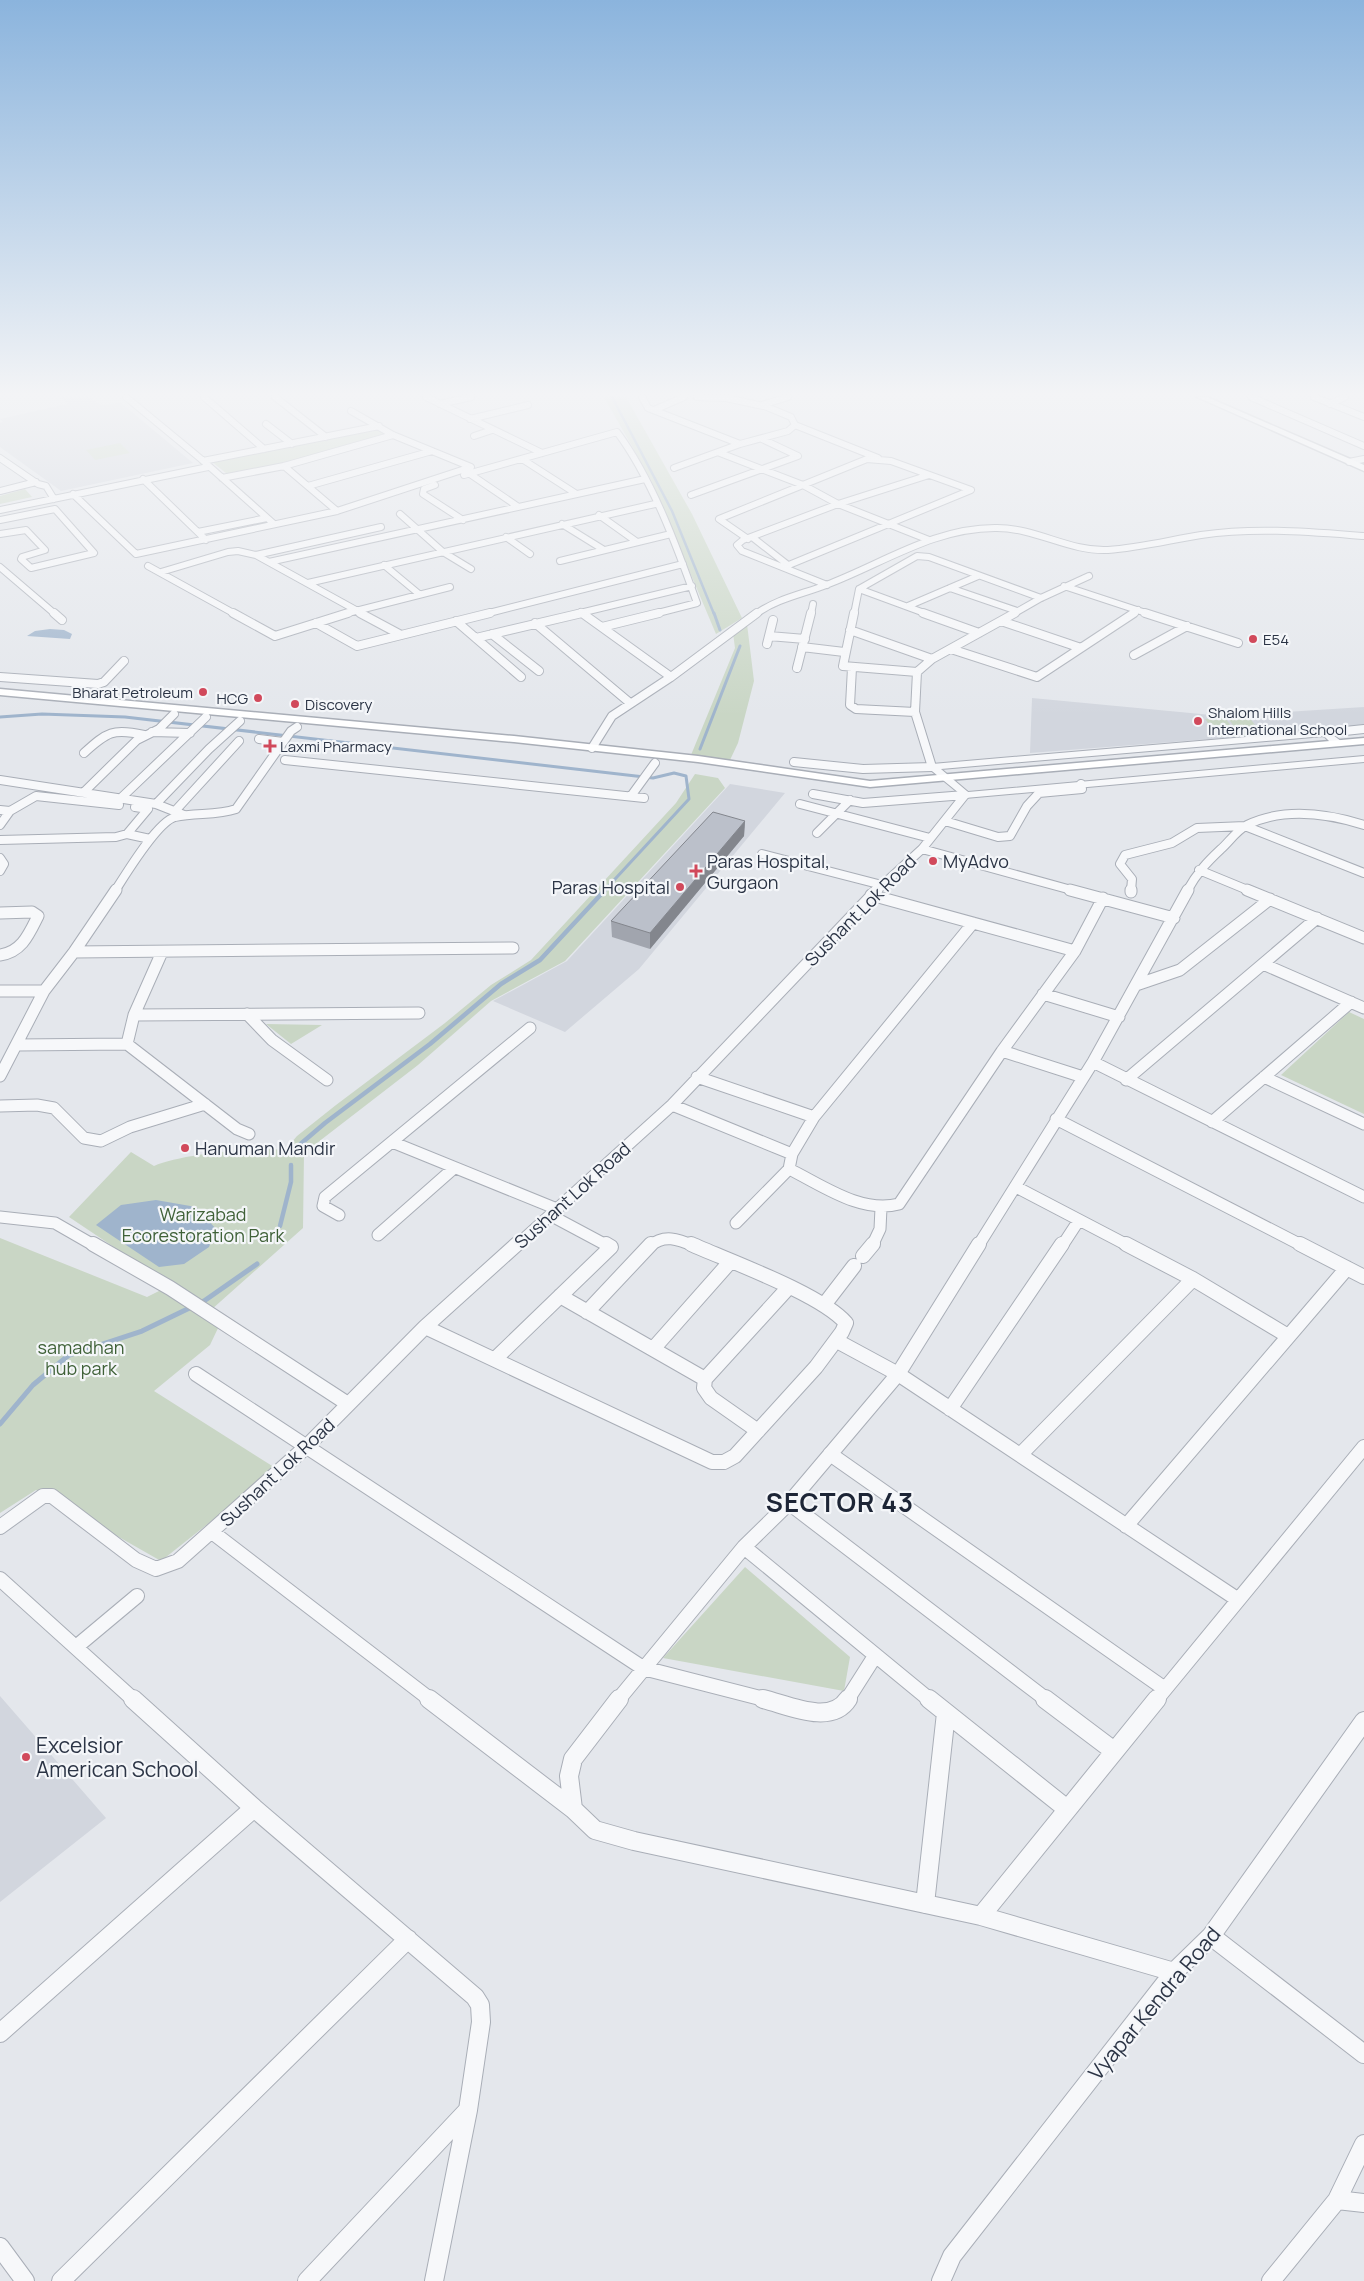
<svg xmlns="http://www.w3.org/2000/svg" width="1364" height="2281" font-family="Manrope,sans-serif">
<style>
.built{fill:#d2d6de}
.green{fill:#c9d6c5}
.water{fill:#9fb4cc}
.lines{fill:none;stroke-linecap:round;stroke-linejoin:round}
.stream-far3{stroke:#9fb4cc;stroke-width:2.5}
.stream-far2{stroke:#9fb4cc;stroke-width:3}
.stream-far1{stroke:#9fb4cc;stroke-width:4.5}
.stream{stroke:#9fb4cc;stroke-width:5}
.minor-far4-casing{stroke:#a9aeb7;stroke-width:8}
.minor-far3-casing{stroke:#a9aeb7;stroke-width:10}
.minor-far2-casing{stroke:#a9aeb7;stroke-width:13}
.minor-far1-casing{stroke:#a9aeb7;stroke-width:16}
.minor-casing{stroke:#a9aeb7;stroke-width:20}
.tertiary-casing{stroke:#a9aeb7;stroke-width:2}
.secondary-casing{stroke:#a9aeb7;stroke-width:3}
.minor-far4{stroke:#f7f8fa;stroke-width:6}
.minor-far3{stroke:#f7f8fa;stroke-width:8}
.minor-far2{stroke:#f7f8fa;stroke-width:11}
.minor-far1{stroke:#f7f8fa;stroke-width:14}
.minor{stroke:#f7f8fa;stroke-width:18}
.tertiary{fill:#f7f8fa;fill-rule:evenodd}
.secondary{fill:#fff;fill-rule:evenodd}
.wall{fill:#a1a5ae}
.shaded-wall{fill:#83868d}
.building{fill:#bbc0ca;stroke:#83868d}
.poi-dot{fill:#d1495b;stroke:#f4f6f9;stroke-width:2}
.labels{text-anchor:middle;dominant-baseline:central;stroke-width:4.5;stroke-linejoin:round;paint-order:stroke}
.far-poi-label{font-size:15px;fill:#2b3445;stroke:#f4f6f9;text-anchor:start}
.poi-label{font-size:18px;fill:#2b3445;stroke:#f4f6f9;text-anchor:start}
.street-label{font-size:18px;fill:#2b3445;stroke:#f4f6f9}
.park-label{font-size:18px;fill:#3f6138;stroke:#f4f6f9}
.near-poi-label{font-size:21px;fill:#2b3445;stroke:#f4f6f9;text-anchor:start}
.near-street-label{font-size:21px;fill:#2b3445;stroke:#f4f6f9}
.near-district-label{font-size:26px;font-weight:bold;letter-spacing:1px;fill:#1d2536;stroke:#f4f6f9}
</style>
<rect width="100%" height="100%" fill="#e4e7ec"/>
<path class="built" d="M61,397H89L101,405L121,403L193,463L61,491L0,447V423L3,422L0,419L67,404Z
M1032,698L1222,716L1364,707V727L1030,753Z
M730,784L785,793L639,969L565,1032L493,1001L567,961Z
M0,1696L106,1818L0,1902Z"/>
<path class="green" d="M604,397H626L692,514L742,618L716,634L651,480Z
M377,429L387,435L292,462L227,474L211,461Z
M120,443L130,453L95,460L86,450Z
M25,489L32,497L0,504V496Z
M747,624L754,681L738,743L730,760L691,755L735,648L733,633Z
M1248,716L1262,734L1241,736L1227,717Z
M1225,718L1239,736L1219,737L1205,719Z
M695,774L718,778L725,788L565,961L491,1001L418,1065L304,1153L303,1228L202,1318L219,1326L210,1345L154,1391L277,1469L161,1561L36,1490L0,1513V1238L147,1297L163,1289L205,1308L69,1217L131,1152L154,1166C181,1154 255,1147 285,1150L297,1136L336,1105L445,1023L491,985L531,960L676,803Z
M1349,1012L1364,1019V1114L1281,1075Z
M266,1024L322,1025L291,1044Z
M745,1567L850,1657L844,1691L663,1658Z"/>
<path class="water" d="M50,629L64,630L72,634L70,639L27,636L35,631Z
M156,1200L196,1207L216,1229L209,1247L184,1264L159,1267L96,1225L121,1205Z"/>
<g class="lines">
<path class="stream-far3" d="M612,397L672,511L714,614"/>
<path class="stream-far2" d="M714,613L720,630
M0,717L42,714L125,717L653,778L674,773L686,776L689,799L604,891
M700,749L740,646"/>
<path class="stream-far1" d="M290,1153L325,1123L430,1044L501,984L540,960L605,890
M280,1226L291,1182V1165"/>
<path class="stream" d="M0,1424L33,1385L69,1355L142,1331L204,1301L257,1264"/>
<defs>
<path id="minor-far4" d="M126,397L201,459L274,524
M204,397L264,449
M275,397L326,437
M426,397L542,453
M642,397L648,408L740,444L674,468
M697,397L726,398L763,406
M1251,397L1364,446
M1314,397L1364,417
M440,404L471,397
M1330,404L1345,397
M654,410L684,397
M470,419L528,405
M266,424L292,444
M795,425L878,458
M474,436L492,430
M740,444L788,431L795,425L791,417L762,405L788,397
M720,453L803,485L838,504L929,540
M0,458L38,484L46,486L54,499
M522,459L575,493
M203,461L379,426
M1349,462L1364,459
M284,466L337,511
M470,474L517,506
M464,475L617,432C652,479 677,547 697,603L654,614
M222,478L284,466L393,435
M143,479L206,540
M435,485L424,489L423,494L463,520
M308,486L432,451
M0,491L36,482
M73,494L136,554L337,511L471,467L393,435L351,411
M691,495L798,456L762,439
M0,510L208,467
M400,514L443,552L471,569
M599,515L637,542
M0,520L55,509L94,553L31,568L21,559L22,557L45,550L26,530L0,534
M562,524L604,550
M198,532L267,518
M506,537L530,554
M752,537L788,565
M748,539L719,519L867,459L891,461L971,490L784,567
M256,555L381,527
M560,561L671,534
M269,562L645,479
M384,565L419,594
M148,566L235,614
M0,567L55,614
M161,572L228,552L238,551L256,555L363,614
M308,583L655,504
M827,585L742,551L737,545L743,540L838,504L929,475
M1064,586L1149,614
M950,588L1017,611
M859,589L927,614
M1041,598L1089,576
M908,606L978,576
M581,612L584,614
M344,614L450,587
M485,614L683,564
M576,614L692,586
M756,614C776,599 803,594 826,585C882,564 935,527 997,528C1036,528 1070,552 1108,550C1139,548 1170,540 1201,535C1256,527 1310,532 1364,536
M811,614L813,604
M854,614L859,589L917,556L929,557L1041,598
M1013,614L1041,598
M1132,614L1138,610"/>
<path id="minor-far3" d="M54,613L62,620
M233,613L275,636L348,613
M360,613L401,635
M582,613L671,677
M854,613L843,666L917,672L932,659L1015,613
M923,613L979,633
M1145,613L1238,643
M456,621L521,677
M1001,621L1081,648
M316,623L357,646L490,613
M535,623L630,703
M602,627L659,613
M850,630L932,659
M492,634L539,671
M769,636L805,639
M476,638L582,613
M767,644L773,620
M802,647L844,652
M951,649L1037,677L1134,613
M1134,655L1187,626
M797,668L811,613
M852,668L850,705L856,709L915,712
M0,677L98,684L104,682L124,661
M152,732L190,733
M1326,733L1364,729
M259,739L283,742
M592,748L612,716L671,677L757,613
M84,753C107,732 113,728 144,735
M285,760L644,798
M794,762L863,769L932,767L915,712L917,672
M0,780L156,804L184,815
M84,792L137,740L159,729L174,714
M813,794L863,803L965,795
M631,796L655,763
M121,798L206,717
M156,804L209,749L240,721
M800,804L930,838
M0,810L10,811L36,796L119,805
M175,811L239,741
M945,821L998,837L1010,836L1027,806L1039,793L1082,789L1081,784
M0,825L10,811
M817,833L850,800
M127,834L148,809L135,807
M0,840L116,837L127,834L150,839
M922,849L1075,891
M762,854L882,885
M0,858L4,864L0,871
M1199,870L1250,891
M115,891C126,874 157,822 175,817C195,812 216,816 236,809L291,731L297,727
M876,891L922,849L965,795
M1131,891L1132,879L1120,864L1125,855L1172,843L1197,828L1245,826L1364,873
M1187,891C1197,873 1206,863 1221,849C1229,842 1237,830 1247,825C1284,807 1326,813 1364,825"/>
<path id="minor-far2" d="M1070,890L1174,918
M1247,890L1364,938
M1131,892V890
M871,895L1075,951
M0,913L32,912L38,916C29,934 22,952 0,955
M74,952L513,948
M162,952L134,1015L127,1044L237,1129L249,1134
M1263,964L1364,1008
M1136,985L1180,970L1270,899
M0,991H44
M1043,994L1119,1017
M247,1014L272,1040L327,1080
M134,1015L419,1013
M17,1045L127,1044
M1002,1051L1083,1077
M1093,1062L1364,1197
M0,1076L44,991L74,952L116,890
M697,1077L814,1117
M1264,1077L1364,1124
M1126,1080L1317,918
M672,1105L792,1154
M0,1106L37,1105L54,1108L84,1138L101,1141L130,1127L205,1104
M1056,1119L1303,1246
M1212,1122L1351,1002
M392,1142L557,1209
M789,1169L792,1154L814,1117L973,923
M1016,1187L1129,1246
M339,1215L323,1206L325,1197L530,1028
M550,1215L608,1246
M0,1217L55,1223L95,1246
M736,1223L789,1169C822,1185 861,1214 899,1204L1002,1051L1075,951L1103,898
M378,1235L454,1168
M516,1246L672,1105L877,890
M650,1246C664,1234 678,1239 694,1246
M872,1246L880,1229L881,1208
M978,1246L1093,1062L1188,890
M1062,1246L1079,1220"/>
<path id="minor-far1" d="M93,1244L170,1288L348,1404
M1126,1244L1193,1279L1288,1336
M1300,1244L1364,1277
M863,1256L873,1244
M560,1296L705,1379
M824,1305L854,1266
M587,1312L651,1244
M425,1327L712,1462H724L735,1456L816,1367L842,1332L846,1323C821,1294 729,1261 691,1244
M837,1341L898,1374L1237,1599
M653,1349L730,1262
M495,1359L611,1247L606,1244
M196,1374L643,1668L768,1700
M950,1409L1062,1244
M758,1431L711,1398L704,1388L705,1379L788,1288
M830,1454L1165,1689
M1020,1455L1193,1279
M789,1503L1047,1700
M1126,1526L1347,1268
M0,1527L43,1496H52L136,1560L156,1569L178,1561L306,1447L425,1327L517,1244
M212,1532L431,1700
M744,1547L930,1700
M0,1579L134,1700
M76,1647L137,1596
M618,1700L744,1547L789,1503L898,1374L979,1244
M847,1700L875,1656
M1156,1700L1364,1447"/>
<path id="minor" d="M133,1699L254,1808L475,1997L480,2005L481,2022L468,2110L434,2281
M429,1699L573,1809L595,1830L634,1841L981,1916L1174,1972
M763,1699C788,1705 831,1726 848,1699
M929,1699L1067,1809
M1045,1699L1114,1751
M573,1809L569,1776L573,1759L619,1699
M925,1904L946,1713
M981,1916L1157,1699
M1211,1936L1364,2054
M0,2033L254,1808
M1337,2200L1364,2203
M0,2247L25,2281
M61,2281L408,1939
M307,2281L467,2111
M941,2281L952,2256L1174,1972L1211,1936L1364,1721
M1271,2281L1337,2200L1364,2144"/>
<path id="tertiary" d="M1326,730L1341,741V745H1333L1324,736L941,769L968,792L1364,756V762L965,798L927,767L932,764Z"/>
<path id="secondary" d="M1197,397H1207L1364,465V471Z
M0,689L514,736L698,756L870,781L1364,738V744L870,787L698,762L514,742L0,695Z"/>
</defs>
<use href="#minor-far4" class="minor-far4-casing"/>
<use href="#minor-far3" class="minor-far3-casing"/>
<use href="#minor-far2" class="minor-far2-casing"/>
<use href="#minor-far1" class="minor-far1-casing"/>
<use href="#minor" class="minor-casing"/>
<use href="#tertiary" class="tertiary-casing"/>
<use href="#secondary" class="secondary-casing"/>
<use href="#minor-far4" class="minor-far4"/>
<use href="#minor-far3" class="minor-far3"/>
<use href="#minor-far2" class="minor-far2"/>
<use href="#minor-far1" class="minor-far1"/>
<use href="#minor" class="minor"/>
<use href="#tertiary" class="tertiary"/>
<use href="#secondary" class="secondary"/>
</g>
<path class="wall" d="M745,821L744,836L650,949L612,937L611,921Z"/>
<path class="shaded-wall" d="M745,821L744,836L650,949V933Z"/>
<path class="building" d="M713,812L745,821L650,933L611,921Z"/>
<linearGradient id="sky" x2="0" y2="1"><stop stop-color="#8bb4dd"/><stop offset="0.55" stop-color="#f3f4f6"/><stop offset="1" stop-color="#f3f4f6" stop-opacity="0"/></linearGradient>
<rect width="1364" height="716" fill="url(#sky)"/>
<g class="poi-dot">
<circle cx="1253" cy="639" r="5"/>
<circle cx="203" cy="692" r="5"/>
<circle cx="258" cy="698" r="5"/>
<circle cx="295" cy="704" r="5"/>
<circle cx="1198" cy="721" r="5"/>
<path d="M267.5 738.5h5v5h5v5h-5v5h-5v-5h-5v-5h5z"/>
<circle cx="933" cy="861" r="5"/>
<path d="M693.5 863.5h5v5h5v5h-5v5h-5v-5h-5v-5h5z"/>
<circle cx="680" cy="887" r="5"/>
<circle cx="185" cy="1148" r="5"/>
<circle cx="26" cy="1757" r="5"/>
</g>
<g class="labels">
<g class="far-poi-label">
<text x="1263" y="639">E54</text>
<text x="193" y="692" text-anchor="end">Bharat Petroleum</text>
<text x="248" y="698" text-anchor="end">HCG</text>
<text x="305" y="704">Discovery</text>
<text x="1208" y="712">Shalom Hills<tspan x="1208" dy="17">International School</tspan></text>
<text x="280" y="746">Laxmi Pharmacy</text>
</g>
<g class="poi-label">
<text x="707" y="861">Paras Hospital,<tspan x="707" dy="21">Gurgaon</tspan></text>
<text x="943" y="861">MyAdvo</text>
<text x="670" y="887" text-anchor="end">Paras Hospital</text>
<text x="195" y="1148">Hanuman Mandir</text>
</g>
<g class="street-label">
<text transform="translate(860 910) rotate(-45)">Sushant Lok Road</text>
<text transform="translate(572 1195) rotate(-42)">Sushant Lok Road</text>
<text transform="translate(277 1472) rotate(-43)">Sushant Lok Road</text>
</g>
<g class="park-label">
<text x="203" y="1214">Warizabad<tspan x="203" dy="21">Ecorestoration Park</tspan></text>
<text x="81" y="1347">samadhan<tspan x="81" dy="21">hub park</tspan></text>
</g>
<g class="near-poi-label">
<text x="36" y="1745">Excelsior<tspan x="36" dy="24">American School</tspan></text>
</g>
<g class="near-street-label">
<text transform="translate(1154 2003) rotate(-50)">Vyapar Kendra Road</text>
</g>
<g class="near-district-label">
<text x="840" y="1502">SECTOR 43</text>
</g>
</g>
</svg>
